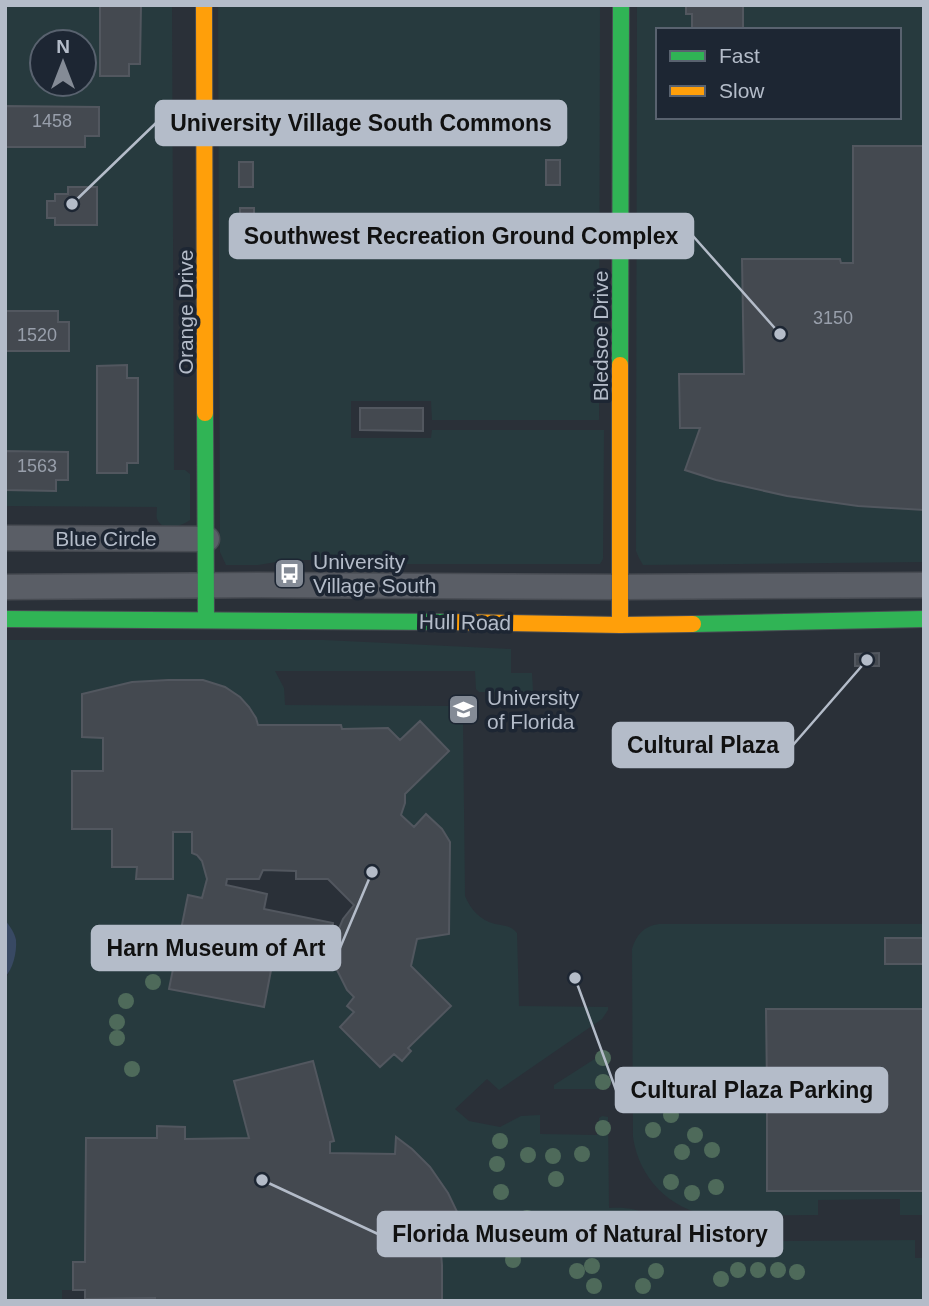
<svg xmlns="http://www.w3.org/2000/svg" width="929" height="1306" font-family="Arial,sans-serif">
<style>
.green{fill:#273a3e;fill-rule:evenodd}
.water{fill:#384963}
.building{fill:#444950;stroke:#52575f;stroke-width:2;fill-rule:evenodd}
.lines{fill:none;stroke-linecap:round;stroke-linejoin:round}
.street-casing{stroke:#484c53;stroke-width:27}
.fast-casing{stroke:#484c53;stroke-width:18}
.slow-casing{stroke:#484c53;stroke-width:18}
.street{stroke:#5a5e66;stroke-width:24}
.fast{stroke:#30b455;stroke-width:16}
.slow{stroke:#ff9f0a;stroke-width:16}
.tree{fill:#4e6a5a}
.labels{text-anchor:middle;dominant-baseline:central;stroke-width:7;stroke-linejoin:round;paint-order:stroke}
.number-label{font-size:18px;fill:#989fab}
.street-label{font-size:21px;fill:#b4bcc9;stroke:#1d2633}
.poi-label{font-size:21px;fill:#b4bcc9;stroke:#1d2633;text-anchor:start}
.leader{fill:none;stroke:#b4bcc9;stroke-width:2.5}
.callout-dot{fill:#b4bcc9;stroke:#1d2633;stroke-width:2.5}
.callout{fill:#b4bcc9;stroke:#b4bcc9;stroke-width:2.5}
.callout-label{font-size:23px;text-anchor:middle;font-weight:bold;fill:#111}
</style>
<rect width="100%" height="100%" fill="#2a3038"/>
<path class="green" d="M5,5H100V76H129V64L140,63L141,5H172L174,470H185L190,474V520C182,526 163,533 157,519C156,515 157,511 157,507L5,506V490L56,491V480H68V452L5,451V351H68L69,348L58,322V311H5V147L85,136H99V107L5,106ZM42,42H84V84H42ZM69,187H97V225H55V218L47,201H55V194H68ZM127,378V473H97Z
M218,5H600L599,420H432L431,401H351V438H431L432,430H604L603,559L600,564H387L364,560H288L258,565H226L220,552Z
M637,5H924V562L643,565L639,558L636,551ZM658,30H899V117H658Z
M5,640H324L511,649L924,647L511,649V673H532L533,692H479L476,689L475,671H275L284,688L285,705L454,706L463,721L465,896C471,910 480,920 495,924C505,926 510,925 517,933L519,1006L608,1007V1010L602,1019L499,1090L487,1079L455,1109L469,1121L500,1127L521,1116L540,1115V1134L597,1135L599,1118L602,1116L608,1117L609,1208C639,1206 655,1214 669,1242L915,1240V1258H924V1301H442V1265L441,1253L469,1252C461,1206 435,1164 396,1137L395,1154L330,1153V1142L334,1140L333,1134L313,1061L235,1082L249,1138L185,1139L184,1127L158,1126L157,1138H86L85,1262L73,1290H62V1301H5V977L8,975L16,938L5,920ZM151,680C184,679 219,675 244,702C251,709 255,716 258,725H341L342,729L400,740L420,722L448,751L405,794V803L401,815L414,827L427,815L442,829L450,842L448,934L417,939L411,966L451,1007L408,1048L411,1051L394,1054L380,1067L340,1027L354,1012L347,1005L354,997C342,984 337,972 335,954L276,944L264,1007L170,989L188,896L202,898C207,880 211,864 192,853V832H173L172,879L136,878L137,867H112V829L73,771H103V738L82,737V694L113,686Z
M659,924H924V1009H766L767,1087L750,1088V1112H767L768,1191H924V1215H900V1199L818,1200V1215L711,1216C669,1209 639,1178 633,1137L632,949C636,935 644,926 659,924Z
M604,1053L608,1054L609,1056V1084L606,1089H554V1085Z"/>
<path class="water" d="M5,920C9,925 15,933 16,940C17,952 13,969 5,977Z"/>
<path class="building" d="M100,5H141L140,64H129V76H100Z
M686,5H743V30H692V14H686Z
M5,106L99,107V136H85V147H5Z
M853,146H924V510L858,506L787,496L716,480L685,470L700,428H680L679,374H744L742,259H840L841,263H853Z
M546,160H560V185H546Z
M239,162H253V187H239Z
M68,187H97V225H55V218H47V201H55V194H68Z
M240,208H254V233H240Z
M5,311H58V322H69V351H5Z
M127,365V378H138V463H127V473H97V366Z
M360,408H423V431L360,430Z
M5,451L68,452V480H56V491L5,490Z
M879,653V666H855V654Z
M168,680H203L225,687L240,697L249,707L256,718L258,725H341L342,729L388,728L400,740L420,721L449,751L405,794V803L401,815L414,827L426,814L442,829L450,842L449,934L417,939L411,966L451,1006L408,1048L411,1051L402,1061L394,1054L380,1067L340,1027L354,1012L347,1006L354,997L347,990L337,970L335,954L276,944L264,1007L169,989L188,895L202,898L207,879L202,861L197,855L192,853V832H173V879H136L137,867H112V829H72V771H103V738L82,737V694L132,682ZM263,870L296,871V879H328L354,905L343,919L337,933L332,932L333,923L264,909L267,894L226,885L227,879H259Z
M885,938H924V964H885Z
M766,1009H924V1191H767V1112H750V1087H767Z
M313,1061L334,1141L330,1142V1153L395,1154L396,1137L412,1149L430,1167L448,1193L461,1220L469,1253H441L442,1265V1301H155V1298L85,1299V1290H73V1262H85L86,1138H157V1126L185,1127V1139L249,1138L234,1081Z"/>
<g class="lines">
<defs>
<path id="street" d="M5,538L207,539
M5,587L259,585L621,587L924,585"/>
<path id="fast" d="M620,365L621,5
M205,413L206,619
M5,619L448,622
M693,624L924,619"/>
<path id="slow" d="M204,5L205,413
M448,622L620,625L693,624
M620,625V365"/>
</defs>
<use href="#street" class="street-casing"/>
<use href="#fast" class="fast-casing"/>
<use href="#slow" class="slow-casing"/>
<use href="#street" class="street"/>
<use href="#fast" class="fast"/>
<use href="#slow" class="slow"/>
</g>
<g class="tree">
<circle cx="153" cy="982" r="8"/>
<circle cx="126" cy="1001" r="8"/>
<circle cx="117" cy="1022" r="8"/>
<circle cx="117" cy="1038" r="8"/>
<circle cx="603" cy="1058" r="8"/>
<circle cx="132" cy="1069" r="8"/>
<circle cx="603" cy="1082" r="8"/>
<circle cx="671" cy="1115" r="8"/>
<circle cx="603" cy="1128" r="8"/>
<circle cx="653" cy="1130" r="8"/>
<circle cx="695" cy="1135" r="8"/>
<circle cx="500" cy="1141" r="8"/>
<circle cx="712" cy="1150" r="8"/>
<circle cx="682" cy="1152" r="8"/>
<circle cx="582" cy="1154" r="8"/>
<circle cx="528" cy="1155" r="8"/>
<circle cx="553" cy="1156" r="8"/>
<circle cx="497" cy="1164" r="8"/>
<circle cx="556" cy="1179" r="8"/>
<circle cx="671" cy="1182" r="8"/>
<circle cx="716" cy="1187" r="8"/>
<circle cx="501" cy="1192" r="8"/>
<circle cx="692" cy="1193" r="8"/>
<circle cx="527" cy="1218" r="8"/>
<circle cx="513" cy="1260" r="8"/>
<circle cx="592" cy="1266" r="8"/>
<circle cx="738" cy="1270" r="8"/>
<circle cx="758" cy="1270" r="8"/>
<circle cx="778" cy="1270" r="8"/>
<circle cx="577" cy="1271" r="8"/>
<circle cx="656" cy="1271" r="8"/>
<circle cx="797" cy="1272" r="8"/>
<circle cx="721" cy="1279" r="8"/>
<circle cx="594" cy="1286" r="8"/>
<circle cx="643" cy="1286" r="8"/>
</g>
<defs>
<symbol id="bus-square" viewBox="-11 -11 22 22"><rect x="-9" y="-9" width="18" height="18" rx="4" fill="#848b96" stroke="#1d2633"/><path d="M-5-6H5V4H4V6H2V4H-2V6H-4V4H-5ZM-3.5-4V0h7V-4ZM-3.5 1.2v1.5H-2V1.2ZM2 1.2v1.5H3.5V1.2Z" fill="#fff"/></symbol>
<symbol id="university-square" viewBox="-11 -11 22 22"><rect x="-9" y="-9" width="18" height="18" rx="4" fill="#848b96" stroke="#1d2633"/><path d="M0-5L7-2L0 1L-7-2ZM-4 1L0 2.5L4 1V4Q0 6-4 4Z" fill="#fff"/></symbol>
</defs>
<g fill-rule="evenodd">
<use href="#bus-square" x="272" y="556" width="35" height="35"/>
<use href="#university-square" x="446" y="692" width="35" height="35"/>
</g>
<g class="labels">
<g class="number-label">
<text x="52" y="121">1458</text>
<text x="833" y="318">3150</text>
<text x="37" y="335">1520</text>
<text x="37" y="466">1563</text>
</g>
<g class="street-label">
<text transform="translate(185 312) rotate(-90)">Orange Drive</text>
<text transform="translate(600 336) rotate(-90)">Bledsoe Drive</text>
<text x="106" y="538">Blue Circle</text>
<text transform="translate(465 622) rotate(1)">Hull Road</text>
</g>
<g class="poi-label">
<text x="313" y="561">University<tspan x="313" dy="24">Village South</tspan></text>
<text x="487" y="697">University<tspan x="487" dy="24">of Florida</tspan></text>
</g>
</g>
<path class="leader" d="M72 204L156 123M780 334L693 236M867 660L793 745M372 872L340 948M575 978L616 1090M262 1180L378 1234"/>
<g class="callout-dot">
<circle cx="72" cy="204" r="7"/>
<circle cx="780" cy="334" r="7"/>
<circle cx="867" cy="660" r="7"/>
<circle cx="372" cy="872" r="7"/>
<circle cx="575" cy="978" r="7"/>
<circle cx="262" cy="1180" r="7"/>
</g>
<g class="callout">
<rect x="156" y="101" width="410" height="44" rx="7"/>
<rect x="230" y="214" width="463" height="44" rx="7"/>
<rect x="613" y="723" width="180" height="44" rx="7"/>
<rect x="92" y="926" width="248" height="44" rx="7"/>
<rect x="616" y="1068" width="271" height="44" rx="7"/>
<rect x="378" y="1212" width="404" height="44" rx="7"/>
</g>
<g class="callout-label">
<text x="361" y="131">University Village South Commons</text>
<text x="461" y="244">Southwest Recreation Ground Complex</text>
<text x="703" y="753">Cultural Plaza</text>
<text x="216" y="956">Harn Museum of Art</text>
<text x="752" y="1098">Cultural Plaza Parking</text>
<text x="580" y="1242">Florida Museum of Natural History</text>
</g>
<rect width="929" height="1306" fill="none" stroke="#b4bcc9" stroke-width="14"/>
<rect x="656" y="28" width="245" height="91" fill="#1d2633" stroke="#59626f" stroke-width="2"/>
<rect x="670" y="51" width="35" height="10" fill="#30b455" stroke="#59626f" stroke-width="2"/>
<text x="719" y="63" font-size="21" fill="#b4bcc9">Fast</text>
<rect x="670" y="86" width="35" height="10" fill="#ff9f0a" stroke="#59626f" stroke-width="2"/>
<text x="719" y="98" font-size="21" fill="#b4bcc9">Slow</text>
<g transform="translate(63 63)"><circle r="33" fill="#1d2633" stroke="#59626f" stroke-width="2"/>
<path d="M0-5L12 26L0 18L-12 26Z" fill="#848b96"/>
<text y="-10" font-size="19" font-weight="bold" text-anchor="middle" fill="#b4bcc9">N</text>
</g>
</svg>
